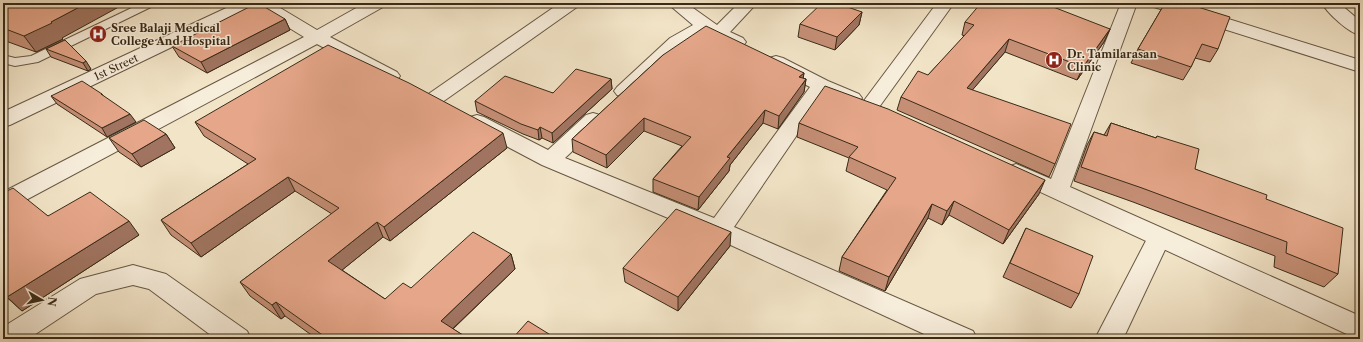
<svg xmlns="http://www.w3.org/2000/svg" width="1363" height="342" font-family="'Libre Caslon Text',serif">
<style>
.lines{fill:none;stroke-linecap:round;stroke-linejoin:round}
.service-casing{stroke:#675843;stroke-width:2}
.minor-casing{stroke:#675843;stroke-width:2}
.tertiary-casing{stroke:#675843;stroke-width:2}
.service{fill:#f7eddb;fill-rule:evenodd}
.minor{fill:#f7eddb;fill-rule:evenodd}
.tertiary{fill:#f7eddb;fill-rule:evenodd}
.wall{fill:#c58f76;stroke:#392a17}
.shaded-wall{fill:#a07460;stroke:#392a17}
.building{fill:#e5a689;stroke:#392a17}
.labels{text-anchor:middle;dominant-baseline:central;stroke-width:3;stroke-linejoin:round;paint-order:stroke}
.poi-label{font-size:11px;font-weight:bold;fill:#392a17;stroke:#f7eddb;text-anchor:start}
.street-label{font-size:11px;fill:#392a17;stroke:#f7eddb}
</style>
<rect width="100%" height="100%" fill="#f2e4c7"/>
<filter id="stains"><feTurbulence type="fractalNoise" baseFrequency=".005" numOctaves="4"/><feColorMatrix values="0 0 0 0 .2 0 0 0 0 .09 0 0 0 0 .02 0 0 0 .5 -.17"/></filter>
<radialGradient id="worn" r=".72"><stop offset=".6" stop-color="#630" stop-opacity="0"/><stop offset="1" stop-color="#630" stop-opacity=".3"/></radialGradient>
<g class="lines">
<defs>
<path id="service" d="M142,3H157L155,5L38,62L15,66L3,63V55L15,58L31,56Z"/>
<path id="minor" d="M237,3H272L317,30L365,3H385L383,7L330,37L397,72L400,76L397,80L390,82L383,80L317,44L11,208L3,210V192L304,37L255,7L10,125L3,127V112Z
M560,3H579L577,7L441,103L434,105L427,103L424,99L427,95Z
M667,3H686L717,25L739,3H757L730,32L743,38L746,42L743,46C730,49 717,39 705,33L682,46L631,95L624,97L617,95L614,91L617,87L670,38L693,25Z
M937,3H954L877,110L870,112L863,110L860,106L863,102Z
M1121,3H1137L1070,187L1360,316V339L1351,336L1008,177L1005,172L1008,167L1016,164L1051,179Z
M1152,3H1177L1360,60V72L1154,7Z
M1322,3H1339L1360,21V35C1349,33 1327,13 1322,3Z
M776,56L783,58L828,81L859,94L862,98L859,102L852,104L825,94L734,227L973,331L977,339H935L711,236L542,165L470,127L467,122L470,117L477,115L484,117L548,150L586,115L593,113L600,115L603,120L600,125L565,158L714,218L810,87L769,66L767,62L769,58Z
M133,265L166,274L247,331L251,339H216L149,289L133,285L96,294L28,339H3V327L80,279Z"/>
<path id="tertiary" d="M1159,228L1167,231L1171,237L1123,339H1095L1151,231Z"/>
</defs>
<use href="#service" class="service-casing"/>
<use href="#minor" class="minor-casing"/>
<use href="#tertiary" class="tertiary-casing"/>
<use href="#service" class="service"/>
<use href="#minor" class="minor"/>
<use href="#tertiary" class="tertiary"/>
</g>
<path class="wall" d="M3,3L62,38L63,39L36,52L3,40Z
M1165,3L1218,49L1210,62L1195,58L1191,67L1183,80L1131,63L1138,49Z
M862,12L859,25L835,50L798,37L800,24Z
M285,19L290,30L207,73L179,57L172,46Z
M965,22L1110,29L1104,42L1077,80L1005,52L972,90L1055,164L1049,177L897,110L901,97L928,75L965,36L962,35Z
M65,40L91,69L88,71L51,57L46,49Z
M663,55L804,73L803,78L806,79L804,92L778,129L763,123L730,165L729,171L698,210L653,192V179L682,146L644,131L607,168L573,152L572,139Z
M611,79L612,89L553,143L542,138L539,140L523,134L477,112L475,101L553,93Z
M102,94L104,97L136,122L107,137L57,104L51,96Z
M195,122L507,148L390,241L383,237L342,270L385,299L411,288L511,254L515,269L453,329L469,339H317L285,316L281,319L250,296L240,282L332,214L295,191L201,257L171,235L161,220L248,164L204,136Z
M799,123L1039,194L1003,244L949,215L942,225L928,218L885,291L839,271L842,257L887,190L846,171L849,158L797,137Z
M1111,123L1156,138L1157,136L1195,169L1266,199L1338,274L1324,287L1274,267L1275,256L1133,202L1074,181L1087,145L1094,132L1104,135Z
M166,134L175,148L141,167L119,152L109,138Z
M3,193L48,216L139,235L22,311L3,294Z
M1026,228L1079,294L1071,308L1003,277Z
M730,246L678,311L625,282L623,268Z"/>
<path class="shaded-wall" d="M87,3H126L62,38L63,39L36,52L24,36Z
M862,12L859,25L835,50L837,37Z
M285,19L290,30L207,73L201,62Z
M1110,29L1104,42L1077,80L1083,67Z
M1009,39L1005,52L963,101L967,88Z
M86,61L91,69L88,71L83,63Z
M804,73L802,85L806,79L804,92L778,129L779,116L799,77Z
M611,79L612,89L553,143L552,133Z
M765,110L763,123L730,165L729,171L698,210L699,197L727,157Z
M130,114L136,122L107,137L102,128Z
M644,118V131L607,168L606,155Z
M540,127L542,138L539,140L538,130Z
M503,133L507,148L390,241L384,227Z
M166,134L175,148L141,167L132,154Z
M288,177L295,191L201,257L191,243Z
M1045,180L1039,194L1003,244L1009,230Z
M954,201L949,215L942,225L947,211Z
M932,204L928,218L885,291L889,277Z
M129,221L139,235L22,311L7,297Z
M377,222L383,237L336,275L328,261Z
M731,232L730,246L678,311V297Z
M511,254L515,269L446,335L441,321Z
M276,302L285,316L281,319L272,305Z"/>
<path class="building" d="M3,3H87L51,22L52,23L24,36L3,28Z
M257,3H258L285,19L201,62L172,46Z
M822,3H836L862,12L837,37L800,24Z
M981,3H1043L1110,29L1083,67L1009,39L967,88L1071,124L1055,164L901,97L918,71L928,75L974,25L965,22Z
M1165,3H1185L1230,17L1218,49L1202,44L1191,67L1138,49Z
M706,26L804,73L799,77L806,79L779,116L765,110L727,157L730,158L699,197L653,179L691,137L644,118L606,155L572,139L663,55Z
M65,40L86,61L83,63L46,49Z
M328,45L409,83L503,133L384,227L377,222L328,261L385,299L403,283L411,288L473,232L511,254L441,321L469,339H328L276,302L272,305L240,282L339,208L288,177L191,243L161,220L256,159L195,122Z
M576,69L611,79L552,133L540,127L538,130L521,124L475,101L505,76L553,93Z
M82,81L102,94H101L130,114L102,128L51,96Z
M825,86L888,109L1045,180L1009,230L954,201L947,211L932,204L889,277L842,257L896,178L849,157L858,147L799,123Z
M144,120L166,134L132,154L109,138Z
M1111,123L1156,138L1157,136L1199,149L1195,169L1267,195L1266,199L1343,228L1338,274L1286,253L1287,242L1142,188L1081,167L1094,132L1107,136Z
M13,188L48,216L90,192L129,221L7,297L3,293V193Z
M676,209L731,232L678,297L623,268Z
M1026,228L1093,256L1079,294L1010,263Z
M528,321L557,339H512Z"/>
<defs>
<symbol id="hospital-disc" viewBox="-11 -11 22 22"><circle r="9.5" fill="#8f2418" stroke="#f7eddb"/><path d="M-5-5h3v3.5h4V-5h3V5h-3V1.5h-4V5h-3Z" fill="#fff"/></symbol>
</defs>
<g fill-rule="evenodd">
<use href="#hospital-disc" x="88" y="24" width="20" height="20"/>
<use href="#hospital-disc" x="1044" y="50" width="20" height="20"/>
</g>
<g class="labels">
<g class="poi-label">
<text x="111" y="28">Sree Balaji Medical<tspan x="111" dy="13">College And Hospital</tspan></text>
<text x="1067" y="54">Dr. Tamilarasan<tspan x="1067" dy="13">Clinic</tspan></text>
</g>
<g class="street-label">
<text transform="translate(116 67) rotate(-25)">1st Street</text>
</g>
</g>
<rect width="1363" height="342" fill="none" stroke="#f2e4c7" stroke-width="16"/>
<rect x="4" y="4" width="1355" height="334" fill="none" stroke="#392a17" stroke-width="2"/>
<rect x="8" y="8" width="1347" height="326" fill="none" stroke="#392a17"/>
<g transform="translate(42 300) rotate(99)" stroke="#f7eddb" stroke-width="3" paint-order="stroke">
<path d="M0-3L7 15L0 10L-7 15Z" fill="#392a17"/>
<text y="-6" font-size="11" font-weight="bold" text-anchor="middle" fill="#392a17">N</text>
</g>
<rect width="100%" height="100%" filter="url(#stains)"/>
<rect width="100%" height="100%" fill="url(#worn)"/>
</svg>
